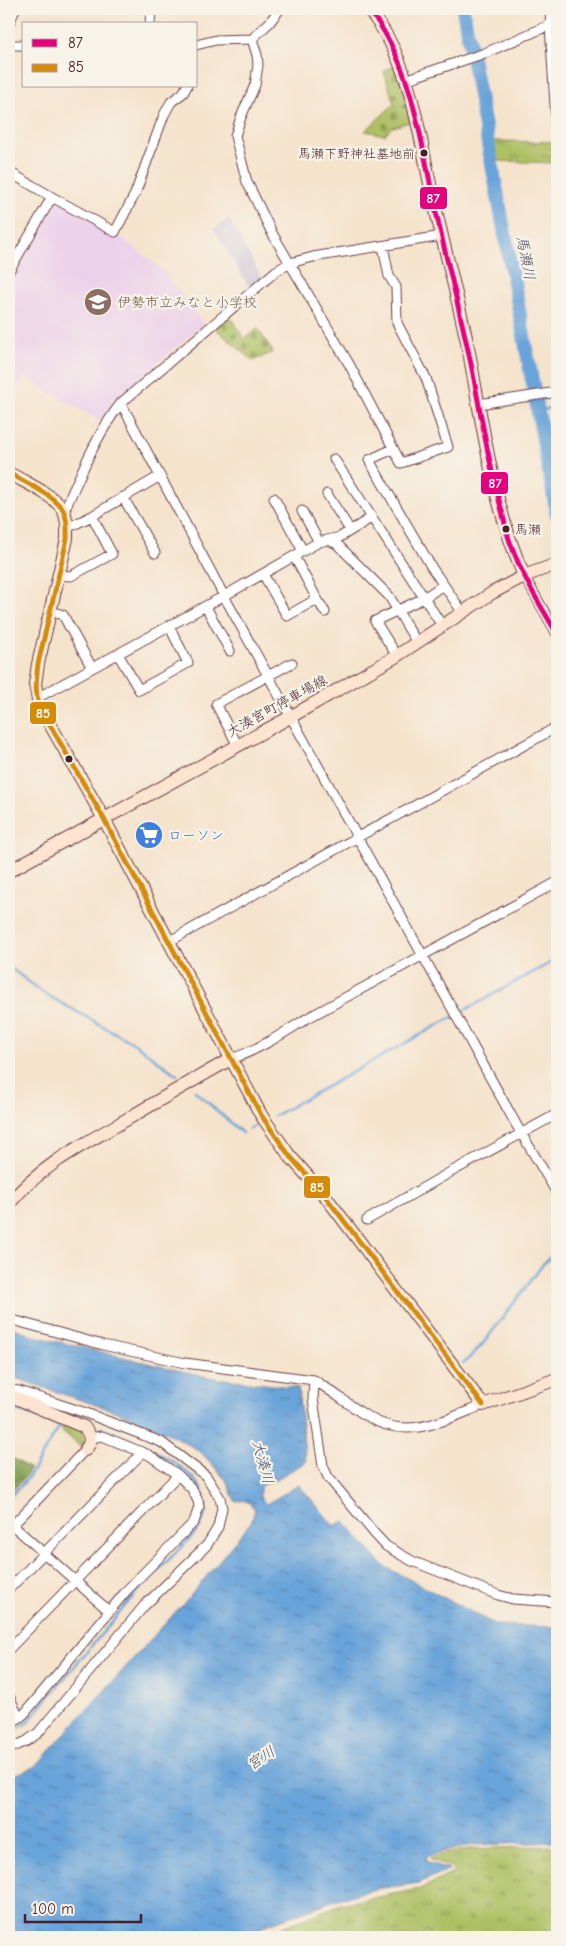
<svg xmlns="http://www.w3.org/2000/svg" width="566" height="1946" font-family="'Comic Neue','Klee One',sans-serif">
<style>
.built{fill:#ecd1ea}
.industrial{fill:#cbbfd5}
.grass{fill:url(#grass-tufts);stroke:#7c7048}
.forest{fill:url(#forest-crowns);stroke:#6a6242}
.cemetery{fill:url(#cemetery-stones);stroke:#7c7048}
.water{fill:url(#water-ripples);stroke:#596182}
.lines{fill:none;stroke-linecap:round;stroke-linejoin:round}
.stream{stroke:#68a3d9;stroke-width:2.5}
.river{stroke:#68a3d9;stroke-width:14}
.street-casing{stroke:#643c43;stroke-width:11}
.secondary-casing{stroke:#643c43;stroke-width:14}
.street{stroke:#fff;stroke-width:9}
.secondary{stroke:#fde4d1;stroke-width:12}
.bus-1-casing{stroke:#f7f3e8;stroke-width:9}
.bus-2-casing{stroke:#f7f3e8;stroke-width:9}
.bus-1{stroke:#e5007d;stroke-width:5}
.bus-2{stroke:#d48b09;stroke-width:5}
.bus-dot{fill:#4a1f2b;stroke:#f7f3e8;stroke-width:2}
.labels{text-anchor:middle;dominant-baseline:central;stroke-width:4.5;stroke-linejoin:round;paint-order:stroke}
.bus-label{font-size:13px;fill:#4a1f2b;stroke:#f7f3e8;text-anchor:end}
.education-label{font-size:14px;fill:#785e54;stroke:#f7f3e8;text-anchor:start}
.street-label{font-size:14px;fill:#4a1f2b;stroke:#f7f3e8}
.shop-label{font-size:14px;fill:#366cbe;stroke:#f7f3e8;text-anchor:start}
.water-label{font-size:15px;font-style:italic;fill:#565471;stroke:#f7f3e8}
.line-badge{stroke:#f7f3e8;stroke-width:2}
.badge-label{font-size:14px;text-anchor:middle;font-weight:bold;fill:#fff}
</style>
<defs>
<pattern id="grass-tufts" width="24" height="20" patternUnits="userSpaceOnUse" patternTransform="scale(1.25)"><rect width="24" height="20" fill="#aec064"/><path d="M3 7l-1-3M5 7V3M7 7l1-3M15 17l-1-3M17 17v-4M19 17l1-3" fill="none" stroke="#909b53"/></pattern>
<pattern id="forest-crowns" width="20" height="18" patternUnits="userSpaceOnUse" patternTransform="scale(1.25)"><rect width="20" height="18" fill="#8aa65a"/><path d="M2 6a3 3 0 1 1 6 0M12 15a3 3 0 1 1 6 0" fill="none" stroke="#73874b"/></pattern>
<pattern id="cemetery-stones" width="16" height="16" patternUnits="userSpaceOnUse" patternTransform="scale(1.25)"><rect width="16" height="16" fill="#aec064"/><path d="M2 7V4a2 2 0 0 1 4 0v3zM10 15v-3a2 2 0 0 1 4 0v3z" fill="#909b53"/></pattern>
<pattern id="water-ripples" width="26" height="14" patternUnits="userSpaceOnUse" patternTransform="scale(1.25)"><rect width="26" height="14" fill="#68a3d9"/><path d="M2 4q2-2 4 0t4 0M15 11q2-2 4 0t4 0" fill="none" stroke="#5884b0"/></pattern>
</defs>
<rect width="100%" height="100%" fill="#f7f3e8"/>
<filter id="ink" filterUnits="userSpaceOnUse"><feTurbulence type="fractalNoise" baseFrequency=".02" numOctaves="2"/><feDisplacementMap in="SourceGraphic" scale="10" xChannelSelector="R" yChannelSelector="G"/><feConvolveMatrix kernelMatrix="1 2 1 2 8 2 1 2 1" color-interpolation-filters="sRGB"/></filter>
<filter id="wash" filterUnits="userSpaceOnUse"><feTurbulence type="fractalNoise" baseFrequency=".0096" numOctaves="4" result="noise"/><feDisplacementMap in="SourceGraphic" scale="20" xChannelSelector="R" yChannelSelector="G"/><feGaussianBlur stdDeviation="1.12" result="paint"/><feColorMatrix in="noise" values="0 0 0 0 0 0 0 0 0 0 0 0 0 0 0 0 0 1.4 0 .05"/><feComposite in="paint" operator="in"/></filter>
<g filter="url(#wash)">
<rect width="100%" height="100%" fill="#f5e3cc"/>
<path class="built" d="M52,197L115,232L164,272L203,324L113,402L100,421L25,377L9,403V281Z"/>
<path class="industrial" d="M229,219L263,280L250,288L214,229Z"/>
<path class="grass" d="M494,141L555,142V163L498,161Z
M65,1423L81,1429L84,1445L82,1448L61,1430Z
M557,1846V1937H264L268,1933L341,1904L420,1889L453,1873V1867L431,1860V1857L468,1849Z"/>
<path class="forest" d="M9,1456L30,1469L26,1476L9,1494Z"/>
<path class="cemetery" d="M396,65L413,121L390,128L385,135L365,131L394,104L384,71Z
M229,315L244,339L258,329L273,352L253,361L215,328Z"/>
<path class="water" d="M9,1325L30,1335L207,1377L298,1388L306,1462L273,1481L260,1486V1497L266,1504L299,1485L334,1526L344,1521L382,1565L496,1625L557,1627V1842L472,1845L426,1856L428,1863L450,1869L419,1883L375,1889L338,1899L263,1926L255,1937H9V1777L35,1767L191,1595L251,1522L255,1510C249,1500 246,1500 235,1501L226,1480L201,1452L174,1436L123,1414L9,1376Z"/>
<g class="lines">
<path class="stream" d="M537,411L557,407
M9,967L45,994L135,1044L177,1075
M195,1091L242,1133
M274,1116L557,959
M249,1129L258,1124
M463,1364L482,1345L544,1263L557,1251
M9,1408L57,1424
M9,1498L28,1478L60,1426
M9,1733L27,1723L135,1594L196,1532C237,1477 136,1442 100,1428"/>
<path class="river" d="M463,9L557,514"/>
</g>
</g>
<g filter="url(#ink)">
<g class="lines">
<defs>
<path id="street" d="M551,9L550,25L557,137
M9,24L15,9
M150,24L151,9
M252,39L257,55L258,65L255,85L241,117L235,136L247,182L272,233L349,364L401,463L448,447L426,378L397,323L396,287L389,276L383,246
M9,45H24
M196,45L216,40L252,39L269,23L280,9
M405,80L485,53L550,25
M9,172L52,197
M9,271L52,197L115,232L135,194L164,115L171,102L183,93L187,86
M121,403L224,596L517,1126L557,1193
M479,404L557,392
M393,449L369,460L432,568L463,613
M334,459L443,627
M327,494L350,530
M123,497L155,553
M274,498L303,551
M64,511C81,474 96,435 121,403L276,271L290,263L313,257L442,236
M302,511L319,542
M67,528L92,516L160,476
M331,541L337,544L389,596L417,643
M263,574L287,616L317,599L294,556
M59,575L71,576L112,554L92,516
M524,576L557,634
M317,599L325,612
M206,607L230,651
M51,611L63,615L92,668
M118,654L139,690L188,663L169,626
M397,656L375,621L424,598L443,585
M37,698L224,596L303,551L319,542L340,537L371,518
M238,746L216,704L292,663
M168,942L557,727
M231,1059C258,1050 282,1034 306,1019L557,882
M367,1220L449,1173L557,1114
M9,1319L103,1345L185,1363L314,1380L313,1399L323,1466L328,1477L374,1533L386,1546L412,1561L498,1595L513,1599L557,1602
M314,1380C332,1391 348,1404 365,1415C406,1442 442,1421 483,1405
M9,1390L19,1391L86,1413L161,1442L206,1476L220,1498L222,1508L218,1527L207,1545L144,1606L38,1733L27,1741L9,1749
M9,1522L109,1611
M9,1529L85,1450
M9,1589L142,1453
M9,1649L178,1475
M9,1696L19,1718
M9,1723L19,1718L25,1713L127,1590L194,1522L199,1507L198,1501L192,1489L178,1475L149,1455L102,1436L90,1438"/>
<path id="secondary" d="M368,9C410,58 418,128 431,189C443,244 458,297 469,352C483,427 493,505 524,576
M9,473C24,482 57,496 64,512C68,520 67,530 67,539L38,664L35,684L39,705L104,819L261,1115L289,1155L326,1197L483,1405L557,1379
M9,871L292,716L395,657L492,593L524,576L557,564
M9,1204C38,1168 80,1146 119,1124C156,1102 193,1080 231,1059
M9,1395L84,1427C90,1434 93,1442 85,1450"/>
</defs>
<use href="#street" class="street-casing"/>
<use href="#secondary" class="secondary-casing"/>
<use href="#street" class="street"/>
<use href="#secondary" class="secondary"/>
<defs>
<path id="bus-1" d="M368,9C412,61 421,142 435,207C447,263 462,318 473,374C482,420 489,466 502,511C505,523 507,536 512,547C523,578 541,606 557,634"/>
<path id="bus-2" d="M9,473C24,482 57,496 64,512C68,520 67,530 67,539L38,664C36,681 34,696 42,711L104,819L261,1115L289,1155L326,1197L483,1405"/>
</defs>
<use href="#bus-1" class="bus-1-casing"/>
<use href="#bus-2" class="bus-2-casing"/>
<use href="#bus-1" class="bus-1"/>
<use href="#bus-2" class="bus-2"/>
</g>
</g>
<defs>
<symbol id="school-disc" viewBox="-11 -11 22 22"><circle r="9.5" fill="#8d6e63" stroke="#f7f3e8"/><path d="M0-5L7-2L0 1L-7-2ZM-4 1L0 2.5L4 1V4Q0 6-4 4Z" fill="#fff"/></symbol>
<symbol id="supermarket-disc" viewBox="-11 -11 22 22"><circle r="9.5" fill="#3f7fe0" stroke="#f7f3e8"/><path d="M-6-5.5h2.5l.6 2H6L4.5 2H-2.5L-4.4-4H-6ZM-1.5 3.2a1.3 1.3 0 1 0 .1 0ZM3 3.2a1.3 1.3 0 1 0 .1 0Z" fill="#fff"/></symbol>
</defs>
<g fill-rule="evenodd">
<use href="#school-disc" x="82" y="286" width="32" height="32"/>
<use href="#supermarket-disc" x="133" y="819" width="32" height="32"/>
</g>
<g class="bus-dot">
<circle cx="424" cy="153" r="4.5"/>
<circle cx="506" cy="529" r="4.5"/>
<circle cx="69" cy="759" r="4.5"/>
</g>
<g class="labels">
<g class="bus-label">
<text x="415" y="153">馬瀬下野神社墓地前</text>
<text x="515" y="529" text-anchor="start">馬瀬</text>
</g>
<g class="education-label">
<text x="117" y="302">伊勢市立みなと小学校</text>
</g>
<g class="street-label">
<text transform="translate(277 706) rotate(-29)">大湊宮町停車場線</text>
</g>
<g class="shop-label">
<text x="168" y="835">ローソン</text>
</g>
<g class="water-label">
<text transform="translate(526 258) rotate(79)">馬瀬川</text>
<text transform="translate(263 1462) rotate(75)">大湊川</text>
<text transform="translate(261 1758) rotate(-34)">宮川</text>
</g>
</g>
<g class="line-badge">
<rect x="419" y="186" width="29" height="24" rx="5" fill="#e5007d"/>
<rect x="480" y="471" width="29" height="24" rx="5" fill="#e5007d"/>
<rect x="29" y="701" width="28" height="24" rx="5" fill="#d48b09"/>
<rect x="303" y="1175" width="28" height="24" rx="5" fill="#d48b09"/>
</g>
<g class="badge-label">
<text x="433" y="203">87</text>
<text x="495" y="488">87</text>
<text x="43" y="718">85</text>
<text x="317" y="1192">85</text>
</g>
<rect width="566" height="1946" fill="none" stroke="#f7f3e8" stroke-width="30"/>
<rect x="22" y="22" width="175" height="65" fill="#f7f3e8" stroke="#b29e9c"/>
<rect x="32" y="39" width="25" height="8" fill="#e5007d" stroke="#b29e9c"/>
<text x="68" y="48" font-size="15" fill="#4a1f2b">87</text>
<rect x="32" y="64" width="25" height="8" fill="#d48b09" stroke="#b29e9c"/>
<text x="68" y="72" font-size="15" fill="#4a1f2b">85</text>
<path d="M25 1914v8h116v-8" fill="none" stroke="#4a1f2b" stroke-width="2.5"/>
<text x="32" y="1914" font-size="15" fill="#4a1f2b" stroke="#f7f3e8" stroke-width="4" paint-order="stroke">100 m</text>
</svg>
